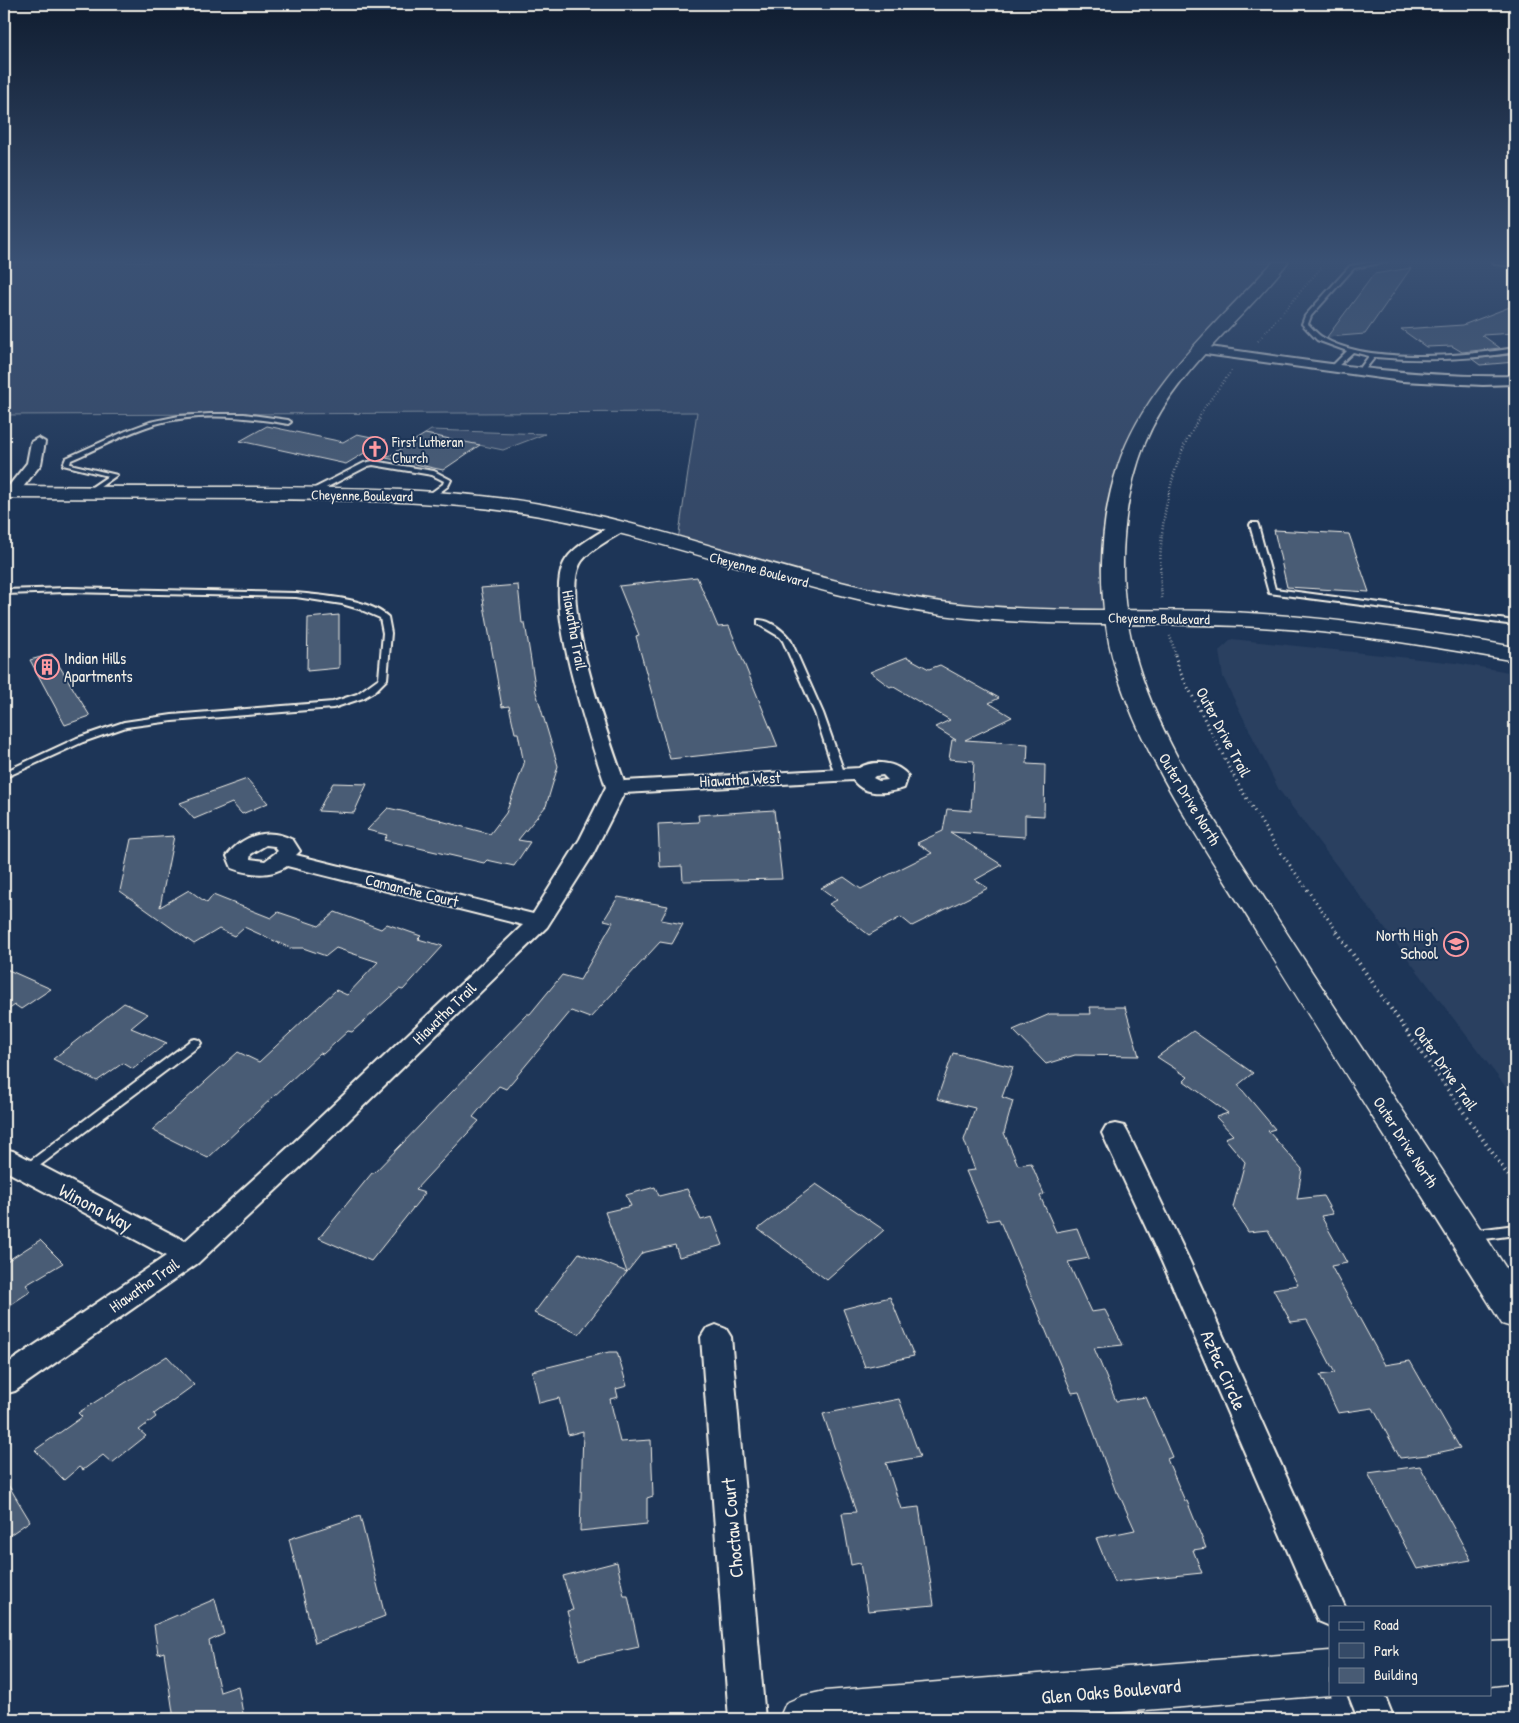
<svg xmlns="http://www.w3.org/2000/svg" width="1519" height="1723" font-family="'Patrick Hand',sans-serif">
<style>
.built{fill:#2a4060}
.green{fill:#354a67;stroke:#949ea8}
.building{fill:#485b74;stroke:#f4f1e8}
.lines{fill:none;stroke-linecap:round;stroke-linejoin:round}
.lane-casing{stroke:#f4f1e8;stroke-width:4}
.street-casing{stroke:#f4f1e8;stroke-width:4}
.secondary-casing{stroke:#f4f1e8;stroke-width:3}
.primary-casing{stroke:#f4f1e8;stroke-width:3}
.path-far3{stroke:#f4f1e8;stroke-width:2;stroke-dasharray:0.5 2.5;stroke-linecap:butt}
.path-far2{stroke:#f4f1e8;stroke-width:2.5;stroke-dasharray:0.5 2.5;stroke-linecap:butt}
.path-far1{stroke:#f4f1e8;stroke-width:3;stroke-dasharray:1 4;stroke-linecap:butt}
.path{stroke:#f4f1e8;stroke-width:4;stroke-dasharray:1 4.5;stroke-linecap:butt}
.lane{fill:#1d3557;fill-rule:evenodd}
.street{fill:#1d3557;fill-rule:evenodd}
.secondary{fill:#1d3557;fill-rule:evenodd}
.primary{fill:#1d3557;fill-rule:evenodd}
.labels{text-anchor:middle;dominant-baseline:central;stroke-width:4;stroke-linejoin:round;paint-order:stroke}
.far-poi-label{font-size:14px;fill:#f4f1e8;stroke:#1d3557;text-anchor:start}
.far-street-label{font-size:14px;fill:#f4f1e8;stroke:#1d3557}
.street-label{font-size:16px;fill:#f4f1e8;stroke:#1d3557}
.poi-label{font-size:16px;fill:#f4f1e8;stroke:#1d3557;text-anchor:start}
.near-street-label{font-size:19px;fill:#f4f1e8;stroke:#1d3557}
</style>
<rect width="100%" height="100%" fill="#1d3557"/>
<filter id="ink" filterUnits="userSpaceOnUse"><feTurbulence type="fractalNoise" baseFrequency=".02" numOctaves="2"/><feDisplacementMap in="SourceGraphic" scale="10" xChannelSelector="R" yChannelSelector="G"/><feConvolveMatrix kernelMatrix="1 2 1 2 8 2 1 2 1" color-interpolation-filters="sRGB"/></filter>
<g filter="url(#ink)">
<path class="built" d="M1232,639L1456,663L1515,673V1099L1279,790L1223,677L1219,651Z"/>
<path class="green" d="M4,262H1279L1196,353L1121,469L1111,615C1015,610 926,603 831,584C780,573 729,555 678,540L697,412L4,415Z
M431,430L545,434L503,450L425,434Z"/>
<path class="building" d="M1411,268L1365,334L1327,337L1374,274Z
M1515,305V333L1482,335L1500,348L1462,352L1452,346L1426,347L1401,329L1463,325Z
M1510,355L1515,359V362L1480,365L1472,359Z
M267,426L343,442L357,434L386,440L346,464L240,441Z
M425,434L480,445L443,470L386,458Z
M1274,530L1349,534L1369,592L1287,587Z
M697,577L718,627L729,626L778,747L670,759L636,636L639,635L619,586Z
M518,585L522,623H525L536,692L558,766L546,806L518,840L530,842L514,866L487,860L484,863L384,840L387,835L367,830L388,808L442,820L441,821L490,834L506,813L524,764L518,733H515L509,706L502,707L481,588Z
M339,615V668L307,671L308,618Z
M52,654L90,716L65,725L30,660Z
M907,657L929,669L940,665L999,698L989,703L1012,717L965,740L1028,744L1027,764L1045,765L1044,816L1025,815V837L950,832L1002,865L975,880L988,888L912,926L901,917L869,935L829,904L837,900L821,888L844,877L861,889L898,870L932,853L917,843L943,831L947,809L971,811L974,761L949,759L952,740H956L935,727L950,720L892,686L890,687L870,672Z
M247,779L268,803L242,814L232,803L194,819L180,803Z
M333,783L367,784L354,813L318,811Z
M774,810L782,879L683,881L682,866L660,867L658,824L699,822L698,815Z
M174,836L160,907L189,890L207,903L213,895L271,918L278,912L319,926L335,912L381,929L387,924L421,936L418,939L443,946L403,990L399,989L352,1032L348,1031L323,1054L320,1053L208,1158L152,1130L238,1052L259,1062L336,990L347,995L378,962L336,948L326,956L303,948H290L244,927L234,936L219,929L194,944L120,891L131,839Z
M618,897L668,906L661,920L683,924L672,944L660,942L590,1018L571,1011L506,1089L499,1086L473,1117L479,1121L415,1190L425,1193L371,1261L319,1238L372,1173H374L527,1014H530L562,975L580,980L613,922L604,920Z
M4,968L51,989L21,1009L15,1005L4,1013Z
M124,1003L148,1014L131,1028L167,1043L133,1069L123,1063L97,1081L53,1059Z
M1090,1007H1125L1139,1056L1075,1055L1046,1064L1013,1030L1050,1014H1091Z
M1193,1031L1253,1073L1238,1085L1275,1129L1268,1131L1302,1169L1297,1199L1323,1196L1333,1214L1321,1216L1347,1263L1331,1266L1385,1365L1410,1361L1460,1448L1427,1455L1400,1458L1373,1408L1338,1413L1320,1375L1335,1373L1307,1320L1291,1322L1273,1289L1298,1285L1268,1230L1248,1232L1233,1207L1245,1162L1225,1138L1233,1135L1216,1117L1228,1113L1184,1081L1188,1077L1157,1057Z
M953,1053L1013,1067L1002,1097L1013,1101L1004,1133L1018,1165L1031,1163L1044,1194L1040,1196L1056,1232L1077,1228L1089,1258L1068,1262L1091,1312L1105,1310L1123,1345L1094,1348L1116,1401L1146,1397L1172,1457L1167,1459L1185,1501H1187L1206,1548L1193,1550L1202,1573L1114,1582L1096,1538L1135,1530L1118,1492H1116L1079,1392L1072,1393L999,1219L988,1221L966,1171L975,1170L964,1140L975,1108L937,1099Z
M816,1184L884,1230L827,1280L758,1229Z
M655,1187L659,1196L687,1189L701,1220L712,1217L723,1245L679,1257L675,1245L642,1253L627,1272L605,1212L631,1206L626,1195Z
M40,1240L63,1263L26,1285L31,1291L4,1309V1258L7,1261Z
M579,1253L627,1272L579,1334L534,1313Z
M890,1297L914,1356L865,1367L843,1309Z
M609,1352H617L627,1386L616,1389L618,1397L610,1399L620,1442L651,1440L653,1496L647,1498V1524L580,1531L583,1431L568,1435L559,1398L539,1403L532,1371Z
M167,1356L194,1385L154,1414L156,1417L139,1430L146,1436L112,1463L103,1455L83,1470L79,1467L64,1480L35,1450L82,1417L78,1413Z
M899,1399L920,1457L886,1463L901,1509L919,1507L934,1605L868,1611L860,1563L851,1565L842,1513L856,1512L823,1414Z
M1420,1466L1471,1560L1417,1569L1368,1473Z
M4,1478L30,1521L4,1539Z
M360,1516L385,1616L315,1643L289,1539Z
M617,1562L624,1596H628L639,1647L579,1660L567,1611L573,1610L563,1576Z
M215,1599L224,1634L209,1641L214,1666L220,1692L238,1686L244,1719H174L164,1652L158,1654L154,1625Z"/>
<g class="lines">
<defs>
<path id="lane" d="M1374,262H1386L1354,268L1311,316L1308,324C1312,328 1317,334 1322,337C1364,365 1467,356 1515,348V352C1468,360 1422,361 1375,357L1363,372L1361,373L1358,371L1369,356L1353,352L1337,367H1333V365L1347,351L1317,340L1302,324L1305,316L1350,266Z
M1492,262H1515V266L1495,264Z
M210,414H244L288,420L291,422L288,424C246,416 197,412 155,424C126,433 99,448 71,460L70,464L117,475L89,495H86V491L108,476L63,465L66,458L126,431L150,422L179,416Z
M373,461L434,471L451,480L448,486L431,499H428V495L443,484L444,481L432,475L373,465L368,466L312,495L305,493L364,463Z
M1251,523H1257L1258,525L1275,589L1515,621V625L1269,593L1250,525Z
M67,588L296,593C323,596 367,598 388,617L391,633L387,679L375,691L363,698L333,708L172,721L126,727L83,742L4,778V772L77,738L124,722L172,715L333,702L357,694L379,678L383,633L380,618L359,609L342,604L296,597L67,592L4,594V590Z
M758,620C770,619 785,632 791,641L823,713L845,775L843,777H837L835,775L815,713L783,641L780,637L758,624Z
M195,1039L199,1040L201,1043L199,1046L30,1173L26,1175L22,1173L20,1170L22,1167L191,1040Z
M1515,1225V1235L1470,1241L1465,1239L1464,1236L1465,1233L1470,1231Z"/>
<path id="street" d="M1202,346C1306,360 1410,379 1515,376V384L1483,385L1402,381L1198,353L1196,350Z
M38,438L45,442L41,464L17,495H7L4,492L27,463L31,442Z
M617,523L625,528L623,531C610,540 588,550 580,564C560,602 609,739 624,781L859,768C874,759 898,762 908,776L904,788C888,793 865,797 853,780L624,793L592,856L547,927L309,1159L198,1263L15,1391L4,1394V1366L166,1256L4,1170V1149L13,1151L185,1241L291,1145L523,925L287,866C270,877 251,875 232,868L227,856C243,834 269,827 293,840L300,851L296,855L533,914L580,839L606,787C591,742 543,604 564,563C573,546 596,536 611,525ZM883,775L888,780L879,781L873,778L875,776ZM266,845L274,846L278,851L265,861L250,859L251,854Z
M1115,1124L1124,1126L1128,1133L1190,1262L1345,1607H1330V1626L1318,1621L1162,1262L1102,1133L1106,1126Z
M716,1325L726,1329L731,1337L765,1719H729L701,1337L706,1329Z
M1348,1694H1384L1394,1719H1358Z"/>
<path id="secondary" d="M4,486C88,487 173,487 257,487C352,488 446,488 540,504C676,527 805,583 942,602C1031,613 1121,609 1211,611C1313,615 1414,629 1515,647V661C1424,645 1334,630 1241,626C1142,622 1042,628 942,615C805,596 677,540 540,516C446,500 352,500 257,499C173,499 88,498 4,498Z
M1515,1641V1683L1490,1686V1642Z
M1330,1651V1695L1035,1719H779L786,1703L802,1696L825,1691Z"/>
<path id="primary" d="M1273,262H1288C1242,322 1174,371 1145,443C1118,511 1116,595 1138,665C1165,752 1220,828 1268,904C1349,1031 1434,1156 1515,1282V1328L1502,1324C1419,1189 1333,1056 1250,921C1200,840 1143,759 1115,667C1097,604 1097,528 1118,466C1145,384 1217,324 1273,262Z"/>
</defs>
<use href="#lane" class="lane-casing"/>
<use href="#street" class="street-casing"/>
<use href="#secondary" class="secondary-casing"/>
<use href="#primary" class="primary-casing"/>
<path class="path-far3" d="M1258,341L1326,262
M1189,437L1204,408L1232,370"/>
<path class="path-far2" d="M1162,598C1156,544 1166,484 1189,435
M1170,636L1176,656"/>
<path class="path-far1" d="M1175,655L1180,672L1239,786L1272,840L1338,933"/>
<path class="path" d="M1337,932L1515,1185"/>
<use href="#lane" class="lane"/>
<use href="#street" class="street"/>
<use href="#secondary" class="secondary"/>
<use href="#primary" class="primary"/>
</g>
</g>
<linearGradient id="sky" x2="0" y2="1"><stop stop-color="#101d30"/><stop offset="0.52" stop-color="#3a5174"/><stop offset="1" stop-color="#3a5174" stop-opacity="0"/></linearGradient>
<rect width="1519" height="503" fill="url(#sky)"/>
<defs>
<symbol id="church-ring" viewBox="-11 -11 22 22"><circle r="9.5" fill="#1d3557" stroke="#ff9aa2" stroke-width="1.5"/><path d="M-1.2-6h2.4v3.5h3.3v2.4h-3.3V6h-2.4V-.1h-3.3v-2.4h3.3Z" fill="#ff9aa2"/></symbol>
<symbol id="building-ring" viewBox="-11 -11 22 22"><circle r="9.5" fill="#1d3557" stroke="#ff9aa2" stroke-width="1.5"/><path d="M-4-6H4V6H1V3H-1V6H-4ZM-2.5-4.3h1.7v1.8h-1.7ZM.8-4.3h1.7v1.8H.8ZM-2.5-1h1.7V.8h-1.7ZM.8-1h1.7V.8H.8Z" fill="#ff9aa2"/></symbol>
<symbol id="school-ring" viewBox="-11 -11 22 22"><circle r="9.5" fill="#1d3557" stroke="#ff9aa2" stroke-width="1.5"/><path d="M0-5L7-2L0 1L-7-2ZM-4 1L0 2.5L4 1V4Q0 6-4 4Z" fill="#ff9aa2"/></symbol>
</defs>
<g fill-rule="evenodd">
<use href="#church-ring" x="361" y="435" width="28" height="28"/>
<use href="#building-ring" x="33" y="653" width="28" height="28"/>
<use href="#school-ring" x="1442" y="930" width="28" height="28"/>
</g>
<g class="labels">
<g class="far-poi-label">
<text x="392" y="441">First Lutheran<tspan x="392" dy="16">Church</tspan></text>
</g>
<g class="far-street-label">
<text transform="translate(362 495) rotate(1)">Cheyenne Boulevard</text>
<text transform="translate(759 569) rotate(15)">Cheyenne Boulevard</text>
<text transform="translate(1159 618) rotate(1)">Cheyenne Boulevard</text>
</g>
<g class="street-label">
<text transform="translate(575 630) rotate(80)">Hiawatha Trail</text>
<text transform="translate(1224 732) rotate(62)">Outer Drive Trail</text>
<text transform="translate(740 779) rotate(-3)">Hiawatha West</text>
<text transform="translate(1190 799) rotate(59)">Outer Drive North</text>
<text transform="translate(412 890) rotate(14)">Camanche Court</text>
<text transform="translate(444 1013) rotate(-44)">Hiawatha Trail</text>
<text transform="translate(1446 1068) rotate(55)">Outer Drive Trail</text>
<text transform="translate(1406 1142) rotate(57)">Outer Drive North</text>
<text transform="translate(144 1285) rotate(-35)">Hiawatha Trail</text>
</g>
<g class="poi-label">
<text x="64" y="658">Indian Hills<tspan x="64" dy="18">Apartments</tspan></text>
<text x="1438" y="935" text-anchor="end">North High<tspan x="1438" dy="18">School</tspan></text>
</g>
<g class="near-street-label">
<text transform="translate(96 1207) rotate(28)">Winona Way</text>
<text transform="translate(1224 1370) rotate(66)">Aztec Circle</text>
<text transform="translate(732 1528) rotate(-95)">Choctaw Court</text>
<text transform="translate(1111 1691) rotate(-5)">Glen Oaks Boulevard</text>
</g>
</g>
<rect width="1519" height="1723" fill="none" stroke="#1d3557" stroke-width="20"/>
<rect x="10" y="10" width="1499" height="1703" fill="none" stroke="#f4f1e8" stroke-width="2" filter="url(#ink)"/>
<rect x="1329" y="1606" width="162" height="90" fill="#1d3557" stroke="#738091"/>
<rect x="1339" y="1622" width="25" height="8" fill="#1d3557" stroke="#738091"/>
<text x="1374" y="1630" font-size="15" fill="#f4f1e8">Road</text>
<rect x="1339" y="1643" width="25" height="15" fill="#354a67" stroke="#738091"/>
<text x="1374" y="1656" font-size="15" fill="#f4f1e8">Park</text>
<rect x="1339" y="1668" width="25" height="15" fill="#485b74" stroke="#738091"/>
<text x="1374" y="1680" font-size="15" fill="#f4f1e8">Building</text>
</svg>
